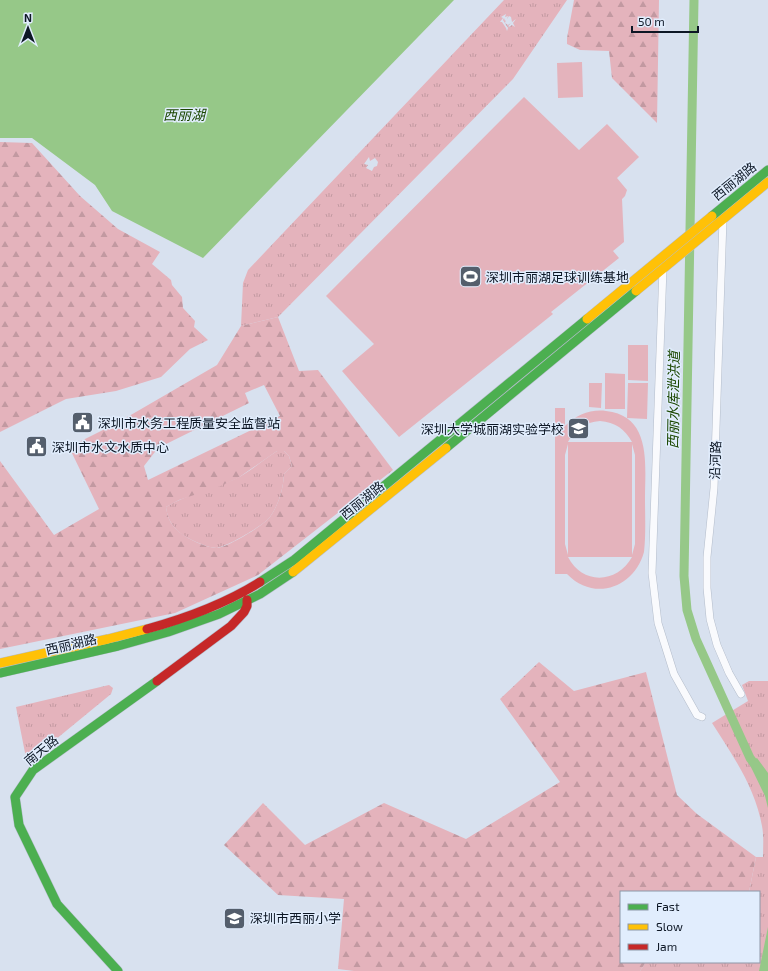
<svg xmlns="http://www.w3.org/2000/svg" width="768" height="971" font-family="'Exo 2','Noto Sans SC',sans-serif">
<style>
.grass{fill:url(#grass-tufts);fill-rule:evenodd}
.forest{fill:url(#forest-firs);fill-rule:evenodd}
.garden{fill:#e4b3bc;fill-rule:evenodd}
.water{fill:#96c888}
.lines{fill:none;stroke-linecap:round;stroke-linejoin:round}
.canal{stroke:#96c888;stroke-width:9}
.street-casing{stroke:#b4bdcb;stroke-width:8}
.fast-casing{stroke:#b4bdcb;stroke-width:10}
.slow-casing{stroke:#b4bdcb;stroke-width:10}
.jam-casing{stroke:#b4bdcb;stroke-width:10}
.street{stroke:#f9fafd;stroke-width:7}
.fast{stroke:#4caf50;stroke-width:9}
.slow{stroke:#ffc107;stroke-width:9}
.jam{stroke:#c62828;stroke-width:9}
.labels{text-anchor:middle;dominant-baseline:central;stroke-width:3;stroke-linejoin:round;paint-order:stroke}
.street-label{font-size:13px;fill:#0d1725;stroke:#e1edfd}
.poi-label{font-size:13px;fill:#0d1725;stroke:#e1edfd;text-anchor:start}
.water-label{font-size:14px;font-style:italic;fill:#1b4700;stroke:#e1edfd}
</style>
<defs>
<pattern id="grass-tufts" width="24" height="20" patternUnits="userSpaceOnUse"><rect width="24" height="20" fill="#e4b3bc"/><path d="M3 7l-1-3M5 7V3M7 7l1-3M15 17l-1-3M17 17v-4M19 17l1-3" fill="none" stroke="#c299a1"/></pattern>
<pattern id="forest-firs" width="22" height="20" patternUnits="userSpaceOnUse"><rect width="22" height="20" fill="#e4b3bc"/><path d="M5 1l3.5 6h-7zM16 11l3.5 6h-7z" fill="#c299a1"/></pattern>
</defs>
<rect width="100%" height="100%" fill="#d8e1ef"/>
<path class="grass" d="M504,0H567L513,79L278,317L241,326L243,283L248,270ZM506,14L505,17L508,16L507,19L509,16L511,17L512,22L516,19L513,23L515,27L512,25L509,27L508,26L511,23L508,25L505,23L506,20L505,21L504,18L503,20L508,28L507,31L506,28L502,22H500L503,18L501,17ZM369,157L370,161L375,158L378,162L377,166L374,167L372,171L366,168L368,165L364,164Z
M277,451H284L289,456L292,466L284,474C283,490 279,504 270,517C263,526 228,546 217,548C207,548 182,537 176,529C170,523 167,516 166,507C187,494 212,490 235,479C249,473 264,459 277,451Z
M749,681H768V971H640L646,962H759V892H749L756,857H763C763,847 764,836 762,826C755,787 733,756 712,723L748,701L742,685Z
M109,685L113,688L111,694L27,763L16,707Z"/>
<path class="forest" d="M574,0H659L657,123L612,78L609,51L580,50L567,44V38Z
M0,142L32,143L80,196L118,229L160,252L152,264L171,280L172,285L182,297L183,308L195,321L194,327L208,340L190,349L161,377L116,391L66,399L0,432Z
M278,317L299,371L318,370L393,470L258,575L175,613L0,649V461L54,535L99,509L69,447L117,423L217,365L241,326ZM264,385L280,416L148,480L144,466L158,448L249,403L245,393ZM277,451H284L289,456L292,466L284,474C283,490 279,504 270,517C263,526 228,547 217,548C209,548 195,542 188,538C175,530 168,523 166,507L179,500L218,487L238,478Z
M539,662L574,691L646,672L677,795L697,814L756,857L749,892H621V962H646L640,971H354L338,969L344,899L278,895L224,845L263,803L305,845L384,803L466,839L560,782L500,699Z"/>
<path class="garden" d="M582,62L583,97L558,98L557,63Z
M524,97L579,150L607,124L639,157L617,178L627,190L625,196L622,199L624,242L613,251L619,258L551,312L553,314L399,437L342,371L374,344L326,296Z
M628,345H648V381L628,380Z
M605,373L625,374V409H605Z
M589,383H602L601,408L589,407Z
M628,383H648L647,419L627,418Z
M555,408H565V426C576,415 591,409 606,411C652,416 645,465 645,498C645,516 646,534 644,552C634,588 594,602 567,574H555ZM600,421C615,422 625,429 632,442H568C574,429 585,422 600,421ZM568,444V555L565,544V455ZM632,444L635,455V544L632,555ZM568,557H632C617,584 582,585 568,557Z"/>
<path class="water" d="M0,0H454L203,258L112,211L95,185L32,138H0Z
M757,758L768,773V808L765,796L749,763Z
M768,927V971H759Z"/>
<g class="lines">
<path class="canal" d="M694,0L684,576L687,610L696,639L750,758L768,782"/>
<defs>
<path id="street" d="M723,219L714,488L707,557V588L710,619L717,645L729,673L741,694
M663,268L652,573L658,623L674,674L697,715L702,717"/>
<path id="fast" d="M712,216L768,170
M446,448L636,291
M260,582L294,560L587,319
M0,673L118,646L168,632L219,614L260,594L293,572
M118,971L57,904L19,825L15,797L33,770L157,681"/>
<path id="slow" d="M636,291L768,182
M587,319L712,216
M293,572L446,448
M0,663L108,639L147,629"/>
<path id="jam" d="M147,629C187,618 225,604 260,582
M157,681L231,626L244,612L247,606V600"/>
</defs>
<use href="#street" class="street-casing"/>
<use href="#fast" class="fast-casing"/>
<use href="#slow" class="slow-casing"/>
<use href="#jam" class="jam-casing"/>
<use href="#street" class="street"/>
<use href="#fast" class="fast"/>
<use href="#slow" class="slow"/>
<use href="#jam" class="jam"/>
</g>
<defs>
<symbol id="stadium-square" viewBox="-11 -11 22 22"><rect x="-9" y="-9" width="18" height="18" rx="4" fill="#545e6c" stroke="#e1edfd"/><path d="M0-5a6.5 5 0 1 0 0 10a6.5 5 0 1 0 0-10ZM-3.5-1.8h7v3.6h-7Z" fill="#fff"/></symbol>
<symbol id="civic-square" viewBox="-11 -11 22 22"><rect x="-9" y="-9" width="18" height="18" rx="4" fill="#545e6c" stroke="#e1edfd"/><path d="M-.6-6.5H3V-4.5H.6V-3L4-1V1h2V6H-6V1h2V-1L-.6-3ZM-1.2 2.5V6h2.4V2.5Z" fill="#fff"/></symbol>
<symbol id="school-square" viewBox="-11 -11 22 22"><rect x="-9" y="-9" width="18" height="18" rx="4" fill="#545e6c" stroke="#e1edfd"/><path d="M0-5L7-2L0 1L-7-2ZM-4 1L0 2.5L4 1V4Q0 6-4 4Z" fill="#fff"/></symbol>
</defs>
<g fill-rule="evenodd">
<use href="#stadium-square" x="458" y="264" width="25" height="25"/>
<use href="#civic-square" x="70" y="410" width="25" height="25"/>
<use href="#school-square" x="566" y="416" width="25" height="25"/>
<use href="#civic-square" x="24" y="434" width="25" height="25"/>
<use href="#school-square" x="222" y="906" width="25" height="25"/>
</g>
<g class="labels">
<g class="street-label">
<text transform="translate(734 181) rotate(-39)">西丽湖路</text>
<text transform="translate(715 460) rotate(-88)">沿河路</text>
<text transform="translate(362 500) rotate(-39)">西丽湖路</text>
<text transform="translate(71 644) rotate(-13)">西丽湖路</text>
<text transform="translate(41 750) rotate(-39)">南天路</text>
</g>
<g class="poi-label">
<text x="486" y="277">深圳市丽湖足球训练基地</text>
<text x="98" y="423">深圳市水务工程质量安全监督站</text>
<text x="564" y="429" text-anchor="end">深圳大学城丽湖实验学校</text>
<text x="52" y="447">深圳市水文水质中心</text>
<text x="250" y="918">深圳市西丽小学</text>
</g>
<g class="water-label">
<text x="184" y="114">西丽湖</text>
<text transform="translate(673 400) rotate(-89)">西丽水库泄洪道</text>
</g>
</g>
<rect x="620" y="891" width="140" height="72" fill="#e1edfd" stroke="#8c97a7"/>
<rect x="628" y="904" width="20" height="6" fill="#4caf50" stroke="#8c97a7"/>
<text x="656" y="911" font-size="12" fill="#0d1725">Fast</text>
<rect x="628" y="924" width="20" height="6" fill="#ffc107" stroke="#8c97a7"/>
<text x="656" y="931" font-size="12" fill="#0d1725">Slow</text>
<rect x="628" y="944" width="20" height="6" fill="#c62828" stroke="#8c97a7"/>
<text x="656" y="951" font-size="12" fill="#0d1725">Jam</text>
<g transform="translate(28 28)" stroke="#e1edfd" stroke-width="3" paint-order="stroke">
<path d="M0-3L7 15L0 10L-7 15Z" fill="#0d1725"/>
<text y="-6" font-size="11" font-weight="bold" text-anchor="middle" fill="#0d1725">N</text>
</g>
<path d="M632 26v6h66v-6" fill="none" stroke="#0d1725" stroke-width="2"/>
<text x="638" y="26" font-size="12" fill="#0d1725" stroke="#e1edfd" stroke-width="3" paint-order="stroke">50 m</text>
</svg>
